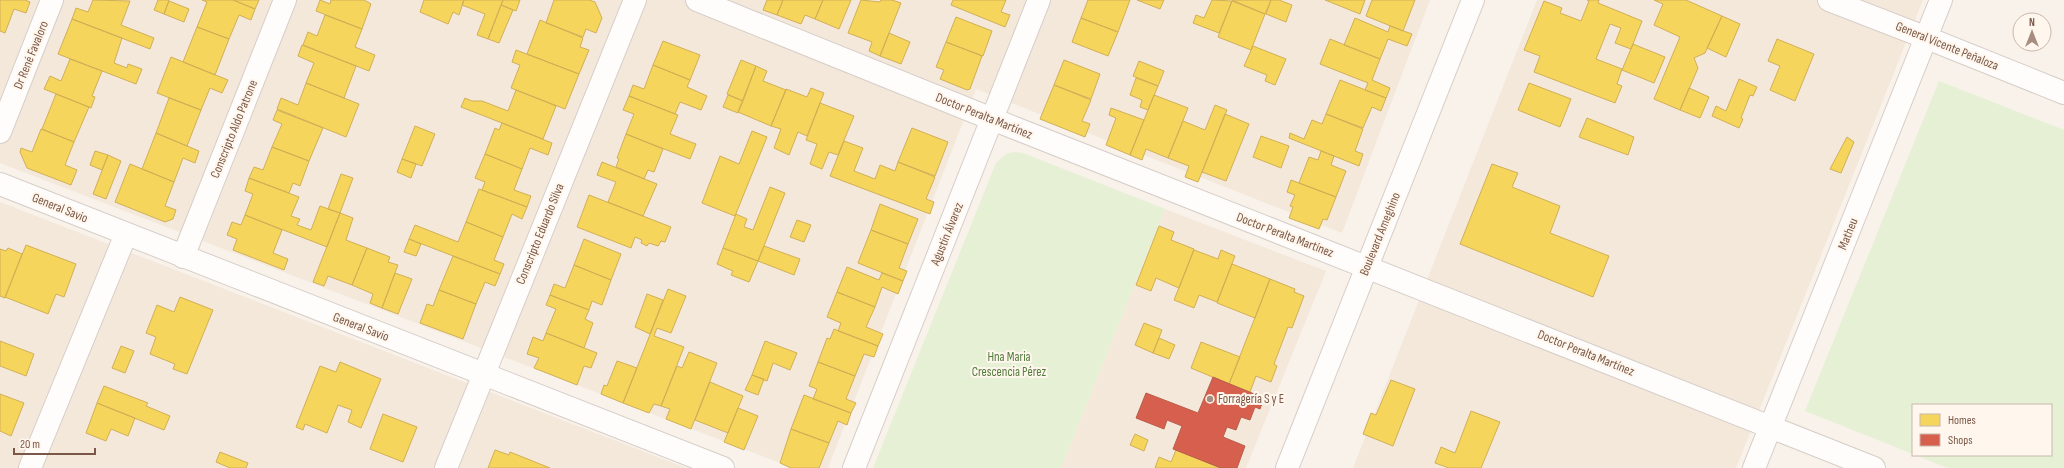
<svg xmlns="http://www.w3.org/2000/svg" width="2064" height="468" font-family="'Sofia Sans Condensed',sans-serif">
<style>
.residential{fill:#f4e8da}
.green{fill:#e5f0d4}
.homes{fill:#f6d55c;stroke:#d1af56}
.shops{fill:#d6604d;stroke:#ba5d4b}
.lines{fill:none;stroke-linecap:round;stroke-linejoin:round}
.minor-casing{stroke:#d7cec8;stroke-width:24}
.tertiary-casing{stroke:#d7cec8;stroke-width:24}
.secondary-casing{stroke:#d8cec7;stroke-width:24}
.minor{stroke:#fefdfc;stroke-width:22}
.tertiary{stroke:#fefdfc;stroke-width:22}
.secondary{stroke:#fefdfc;stroke-width:22}
.poi-dot{fill:#a68d80;stroke:#fff7ed;stroke-width:1.5}
.labels{text-anchor:middle;dominant-baseline:central;stroke-width:4;stroke-linejoin:round;paint-order:stroke}
.street-label{font-size:13px;fill:#7a5747;stroke:#fff7ed}
.park-label{font-size:13px;fill:#517b3b;stroke:#fff7ed}
.poi-label{font-size:13px;fill:#7a5747;stroke:#fff7ed;text-anchor:start}
</style>
<rect width="100%" height="100%" fill="#f8f2eb"/>
<path class="residential" d="M0,0H1430L1342,233L976,89L828,468H793L0,163Z
M1537,0H1923L1736,468H1353Z
M0,202L686,468H0Z
M1165,209L1326,271L1246,468H1061Z"/>
<path class="green" d="M1939,81L2064,130V468H1948L1915,455H2051V405H1913V454L1805,411Z
M1014,152L1023,153L1165,209L1061,468H873L996,163L1006,154Z"/>
<path class="homes" d="M0,0H25L30,2L26,13L14,9L5,33L0,31Z
M93,0L130,1L121,25L154,38L150,49L72,19L76,8L88,12Z
M158,0H169L164,14L154,10Z
M202,0H233L255,9L251,20L239,15L229,39L197,27L207,2Z
M233,0H259L255,9Z
M320,0L330,4L331,0H364L371,4L362,29L316,11Z
M424,0H464L459,15L453,12L448,24L420,12Z
M464,0H503L488,39L477,35L485,14L462,5Z
M503,0H520L516,11L501,5Z
M554,0H589L595,2L602,18L596,33L586,29L583,37L546,23Z
M767,0H783L777,15L763,10Z
M783,0H823L815,19L805,15L801,24L777,15Z
M823,0H851L839,29L815,19Z
M861,0L880,2L881,0H892L901,3L880,56L869,51L872,42L848,33Z
M953,0H1006L1001,12L1010,15L1005,27L951,5Z
M1088,0H1130L1118,32L1081,18Z
M1137,0H1164L1160,9Z
M1212,0L1232,1L1219,33L1193,23L1196,15L1204,18Z
M1232,0H1271L1265,14Z
M1271,0H1279L1292,5L1286,22L1266,14Z
M1325,0H1365L1360,14Z
M1372,0H1415L1403,31L1366,16Z
M1587,0H1599L1598,3L1642,21L1631,49L1615,43L1621,28L1610,24L1596,59L1622,69L1617,84L1622,86L1615,103L1534,72L1540,56L1524,50L1544,1L1562,8L1560,13L1581,21L1589,1Z
M1654,0H1686L1722,16L1705,53L1694,58L1698,68L1680,110L1654,99L1680,37L1654,25L1663,4Z
M169,1L189,9L184,22L164,14Z
M1232,1L1265,14L1251,50L1218,37Z
M501,5L513,10L499,43L488,39Z
M325,15L362,29L355,47L375,55L369,71L303,45L308,32L317,36Z
M1722,16L1740,24L1726,57L1707,48Z
M956,17L992,31L983,56L946,42Z
M1081,18L1118,32L1108,56L1072,42Z
M1355,18L1388,32L1390,26L1412,34L1407,46L1388,39L1380,59L1344,45Z
M72,19L122,38L114,63L127,68L128,64L142,69L136,84L58,54Z
M540,20L583,38L580,47L589,50L579,74L527,54Z
M197,27L229,39L215,75L183,62Z
M889,33L910,42L901,64L880,56Z
M1330,39L1380,59L1372,80L1390,88L1386,98L1365,90L1368,83L1320,64Z
M1777,39L1814,54L1795,101L1770,90L1780,66L1768,61Z
M663,41L700,55L690,80L653,65Z
M946,42L982,56L970,89L967,90L940,79L944,70L936,67Z
M1633,44L1665,57L1654,83L1622,70Z
M302,45L356,66L344,98L306,83L314,63L298,56Z
M1253,46L1286,59L1275,85L1265,81L1267,75L1244,66Z
M516,50L579,74L565,109L511,88L520,65L512,62Z
M171,57L228,80L222,93L210,88L201,110L157,93Z
M70,59L102,71L92,96L95,97L91,108L44,89L50,76L61,81Z
M741,60L756,66L743,101L727,94Z
M1064,60L1100,74L1091,99L1054,85Z
M1139,61L1164,71L1158,86L1133,76Z
M653,65L690,80L687,87L707,96L701,110L680,102L675,114L629,96L633,85L644,89Z
M756,66L767,71L763,81L786,90L771,126L738,112Z
M1136,78L1158,86L1148,110L1140,107L1142,100L1130,95Z
M1739,79L1757,87L1753,96L1750,95L1741,118L1743,119L1739,128L1712,116L1716,106L1726,111Z
M1340,80L1386,98L1381,111L1372,107L1363,128L1326,114Z
M306,83L359,104L346,137L277,109L281,98L298,105Z
M1529,83L1571,99L1560,127L1518,110Z
M1054,85L1091,100L1082,121L1090,124L1085,137L1040,119Z
M811,88L824,93L807,136L798,132L789,155L774,148L781,129L771,126L786,89L807,97Z
M1689,88L1709,97L1700,118L1680,110Z
M516,90L556,106L543,139L461,107L465,98L472,101H482L508,111Z
M56,94L89,107L74,142L42,129Z
M728,95L743,101L738,113L723,107Z
M1154,95L1188,108L1168,158L1146,149L1142,160L1130,155Z
M629,96L678,115L670,134L696,144L690,159L626,134L634,114L623,110Z
M169,98L201,110L187,146L156,133Z
M820,103L854,116L838,155L829,152L822,169L810,164L817,144L806,140Z
M1215,105L1227,110L1198,182L1185,177L1189,166L1168,158L1183,121L1205,130Z
M1111,108L1144,120L1130,155L1106,145L1116,118L1109,115Z
M277,110L323,128L309,161L272,147L282,124L273,120Z
M1225,114L1249,124L1226,181L1202,172Z
M1326,114L1363,129L1355,151L1363,154L1359,166L1289,138L1290,133L1304,139L1312,120L1322,124Z
M1587,118L1634,137L1628,155L1579,137Z
M502,123L552,143L548,155L530,148L522,169L485,154L495,128L499,130Z
M415,126L435,134L422,166L402,159Z
M912,128L948,142L935,176L898,162Z
M41,129L74,142L65,165L77,170L71,185L27,168L20,152L21,148L32,152Z
M752,131L767,137L735,216L702,203L720,156L739,164Z
M156,133L199,151L195,163L183,158L174,182L142,169Z
M626,134L663,149L654,172L648,170L644,179L616,167L619,159L617,158Z
M1261,136L1289,146L1281,168L1253,157Z
M1847,137L1854,142L1841,173L1830,169Z
M844,141L863,148L854,171L875,179L880,165L895,171L898,162L935,177L926,199L934,202L930,214L830,176Z
M272,147L309,161L300,186L293,183L289,193L249,178L254,167L263,170Z
M95,151L108,155L102,170L90,165Z
M1321,151L1334,156L1331,165L1346,171L1336,197L1299,183L1309,157L1318,160Z
M485,154L522,169L514,190L531,196L527,207L482,190L485,182L475,178Z
M108,155L121,161L106,199L93,194Z
M402,159L416,164L411,178L397,172Z
M602,162L657,184L643,216L608,202L616,182L597,175Z
M130,164L174,182L165,206L176,210L173,219L165,222L115,202Z
M1492,164L1518,173L1512,187L1560,206L1550,233L1609,256L1593,297L1460,244Z
M341,174L353,178L340,213L328,209Z
M249,178L299,197L291,216L300,219L297,225L311,230L320,206L340,213L327,247L245,215L253,194L245,191Z
M1291,180L1336,197L1327,220L1323,219L1319,229L1289,218L1293,207L1290,206L1295,195L1287,192Z
M770,187L785,193L758,261L723,248L736,214L747,219L744,227L753,230Z
M479,189L527,207L522,219L512,214L503,237L466,222Z
M589,195L671,227L665,242L661,241L658,246L649,243L647,246L641,243L642,240L635,237L631,248L577,227Z
M880,204L918,219L908,244L871,230Z
M340,213L353,218L346,240L367,248L352,285L328,276L324,286L313,282Z
M245,215L282,230L273,253L288,259L284,270L233,250L237,239L227,235L232,222L241,225Z
M797,220L811,225L804,242L790,237Z
M466,222L503,237L494,260L504,264L500,274L409,239L415,225L458,242Z
M1159,226L1174,232L1171,240L1194,249L1179,288L1156,278L1151,291L1136,285Z
M871,230L908,244L899,268L907,271L903,281L858,263Z
M409,239L421,244L416,256L404,252Z
M584,239L621,254L611,280L574,265Z
M26,245L76,264L64,297L56,294L48,314L5,297Z
M764,246L800,259L794,275L758,261Z
M8,248L22,254L5,298L0,296V249L6,251Z
M367,248L390,257L388,262L398,265L382,308L370,303L373,294L352,285Z
M723,248L758,261L749,282L731,275L733,271L717,264Z
M1194,250L1218,259L1221,250L1235,256L1217,302L1199,295L1194,308L1174,300Z
M453,256L500,274L495,286L485,282L476,304L439,290Z
M1232,264L1270,279L1255,318L1217,303Z
M574,265L611,280L602,305L592,301L589,310L550,295L554,284L565,288Z
M847,267L879,280L882,273L903,281L898,294L882,287L875,307L837,292Z
M395,273L412,279L398,314L382,308Z
M1270,279L1295,289L1294,292L1304,296L1292,328L1288,327L1274,364L1277,366L1271,382L1256,376L1250,392L1229,384Z
M668,289L686,296L671,333L657,328L654,336L684,347L661,406L654,404L649,413L623,403Z
M439,290L476,304L463,339L420,323L427,304L433,306Z
M837,292L875,307L866,327L883,334L878,346L838,331L841,323L827,317Z
M647,294L663,300L650,334L635,327Z
M550,295L589,310L585,319L593,323L584,348L546,333L556,309L546,305Z
M180,297L213,310L187,374L173,369L175,364L150,354L156,337L146,333L157,305L174,312Z
M1144,323L1162,330L1153,353L1135,345Z
M834,329L878,346L874,357L864,354L855,376L818,362L827,338L830,339Z
M546,333L597,353L591,368L584,366L577,385L534,368L539,358L527,354L533,337L543,341Z
M1159,338L1175,345L1169,359L1153,353Z
M0,341L34,354L26,376L0,366Z
M765,341L797,353L790,370L773,363L767,381L752,375Z
M1201,342L1240,357L1229,384L1191,368Z
M121,346L134,351L125,373L112,368Z
M689,352L717,363L691,429L666,419L670,409L661,406L677,366L682,368Z
M617,361L637,368L623,403L601,394L604,385L607,386Z
M340,362L381,379L361,428L348,422L352,410L338,405L327,433L305,424L303,430L296,427L320,366L336,372Z
M818,362L855,376L846,399L856,403L851,413L813,399L817,389L809,386Z
M752,375L764,379L758,395L745,390Z
M1391,380L1415,389L1393,446L1363,434L1371,413L1376,415Z
M710,382L743,396L728,433L695,420Z
M104,386L148,403L146,406L170,416L164,430L97,403Z
M0,394L24,403L11,436L0,431Z
M804,395L851,413L847,425L838,421L829,443L791,429Z
M97,403L135,418L128,436L111,429L106,441L86,433Z
M738,408L758,416L744,450L724,442Z
M1471,411L1500,422L1481,468H1449L1435,463L1441,447L1455,453Z
M383,414L417,427L403,462L370,449Z
M791,429L829,443L819,468H791L780,463Z
M1135,434L1148,440L1144,451L1130,445Z
M495,450L509,455L510,452L550,468H488Z
M1176,450L1221,468H1155L1159,457L1171,462Z
M220,452L248,463L246,468H230L216,462Z"/>
<path class="shops" d="M1213,377L1264,398L1260,409L1255,407L1250,420L1241,417L1236,430L1227,427L1223,437L1245,446L1237,468H1221L1173,449L1182,426L1167,420L1164,429L1136,418L1146,393L1198,413Z"/>
<g class="lines">
<defs>
<path id="minor" d="M697,0L992,119L1874,468
M1829,0L1927,38L2064,93
M0,132L52,0
M183,257L285,0
M30,468L126,234
M446,468L635,0
M854,468L1039,0
M1754,468L1941,0"/>
<path id="tertiary" d="M0,184L723,468"/>
<path id="secondary" d="M1287,468L1473,0"/>
</defs>
<use href="#minor" class="minor-casing"/>
<use href="#tertiary" class="tertiary-casing"/>
<use href="#secondary" class="secondary-casing"/>
<use href="#minor" class="minor"/>
<use href="#tertiary" class="tertiary"/>
<use href="#secondary" class="secondary"/>
</g>
<circle class="poi-dot" cx="1210" cy="399" r="4"/>
<g class="labels">
<g class="street-label">
<text transform="translate(1947 46) rotate(22)">General Vicente Peñaloza</text>
<text transform="translate(31 55) rotate(-68)">Dr René Favaloro</text>
<text transform="translate(984 116) rotate(22)">Doctor Peralta Martínez</text>
<text transform="translate(234 129) rotate(-68)">Conscripto Aldo Patrone</text>
<text transform="translate(60 208) rotate(22)">General Savio</text>
<text transform="translate(540 234) rotate(-68)">Conscripto Eduardo Silva</text>
<text transform="translate(947 234) rotate(-68)">Agustín Álvarez</text>
<text transform="translate(1380 234) rotate(-68)">Boulevard Ameghino</text>
<text transform="translate(1848 234) rotate(-68)">Matheu</text>
<text transform="translate(1285 235) rotate(21)">Doctor Peralta Martínez</text>
<text transform="translate(361 327) rotate(21)">General Savio</text>
<text transform="translate(1586 353) rotate(22)">Doctor Peralta Martínez</text>
</g>
<g class="park-label">
<text x="1009" y="357">Hna Maria<tspan x="1009" dy="15">Crescencia Pérez</tspan></text>
</g>
<g class="poi-label">
<text x="1218" y="399">Forragería S y E</text>
</g>
</g>
<rect x="1912" y="404" width="140" height="52" fill="#fff7ed" stroke="#cab7ab"/>
<rect x="1920" y="414" width="20" height="12" fill="#f6d55c" stroke="#cab7ab"/>
<text x="1948" y="424" font-size="12" fill="#7a5747">Homes</text>
<rect x="1920" y="434" width="20" height="12" fill="#d6604d" stroke="#cab7ab"/>
<text x="1948" y="444" font-size="12" fill="#7a5747">Shops</text>
<g transform="translate(2032 32)"><circle r="19" fill="#fff7ed" stroke="#cab7ab"/>
<path d="M0-3L7 15L0 10L-7 15Z" fill="#a68d80"/>
<text y="-6" font-size="11" font-weight="bold" text-anchor="middle" fill="#7a5747">N</text>
</g>
<path d="M14 448v6h81v-6" fill="none" stroke="#7a5747" stroke-width="2"/>
<text x="20" y="448" font-size="12" fill="#7a5747" stroke="#fff7ed" stroke-width="3" paint-order="stroke">20 m</text>
</svg>
